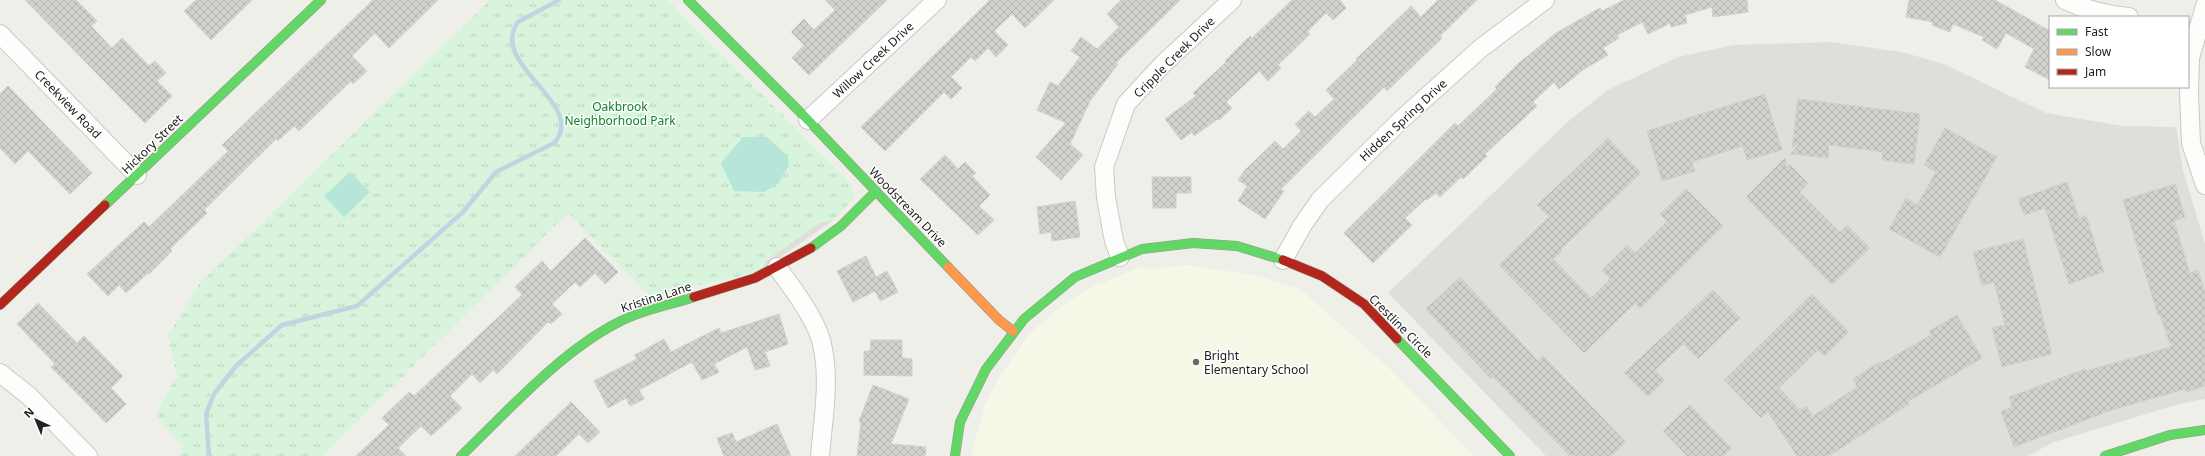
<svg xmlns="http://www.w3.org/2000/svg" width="2205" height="456" font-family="'Noto Sans',sans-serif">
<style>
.residential{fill:#dededb}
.education{fill:#f5f7e7}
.park{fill:url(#park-tufts)}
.pitch{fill:#b6e6d9}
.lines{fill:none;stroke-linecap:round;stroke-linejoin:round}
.stream{stroke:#bfd5e1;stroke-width:4.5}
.building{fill:url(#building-cross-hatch);stroke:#d2d0cb}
.street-casing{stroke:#c8c8c6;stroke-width:20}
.fast-casing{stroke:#949a82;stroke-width:10}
.slow-casing{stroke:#949a82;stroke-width:10}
.jam-casing{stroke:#949a82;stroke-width:10}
.street{stroke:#fdfdfc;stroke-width:18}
.fast{stroke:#63d668;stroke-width:9}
.slow{stroke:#ff974d;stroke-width:9}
.jam{stroke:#b3261e;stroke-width:9}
.poi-dot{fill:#696967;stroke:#fff;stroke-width:1.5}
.labels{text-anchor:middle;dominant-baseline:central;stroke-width:3;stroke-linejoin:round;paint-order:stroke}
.street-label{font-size:12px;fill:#212121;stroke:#fff}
.park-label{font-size:12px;fill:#0e802a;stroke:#fff}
.poi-label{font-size:12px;fill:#212121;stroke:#fff;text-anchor:start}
</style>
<defs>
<pattern id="park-tufts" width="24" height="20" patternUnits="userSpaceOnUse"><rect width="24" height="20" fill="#d9f4dd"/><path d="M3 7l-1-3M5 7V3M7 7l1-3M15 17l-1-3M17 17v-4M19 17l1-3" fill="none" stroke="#bad1bd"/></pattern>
<pattern id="building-cross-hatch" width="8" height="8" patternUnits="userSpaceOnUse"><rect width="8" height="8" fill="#d2d1cd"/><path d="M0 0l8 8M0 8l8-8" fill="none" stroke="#b4b3b0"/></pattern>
</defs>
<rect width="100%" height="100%" fill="#efefea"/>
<path class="residential" d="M1831,42L1902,52L1944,64L2046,113L2123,126L2176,127L2183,170L2205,244V399L2179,404L2054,442L2028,456H1546L1388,293L1571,119L1608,90L1678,57L1734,45Z
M835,219L759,272L767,260L819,223Z"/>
<path class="education" d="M1187,265L1258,276L1300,289L1389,368L1474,456H971L985,404L998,379L1029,334L1064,304L1095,285L1106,282L1140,267L1151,269Z"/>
<path class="park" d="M490,0H668C728,63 792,122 852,186L854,198L835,219L819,223L767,260L759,272L650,296L568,213L323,456H180L182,447L156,414L177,375L168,335L199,284Z"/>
<path class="pitch" d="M743,137H767L788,156L789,165L778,184L764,192L734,191L721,163Z
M350,172L370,192L344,217L324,196Z"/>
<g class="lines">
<path class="stream" d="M209,456L206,414L214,394L236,366L282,325L357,306L463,212L496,172L554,143C589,104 487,65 518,22L559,0"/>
</g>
<path class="building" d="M25,0H76L97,21L91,26L112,48L122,38L149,66L155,61L166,73L157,81L172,96L145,123Z
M196,0H252L211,40L184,11Z
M373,0H438L389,48L375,33L352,56L367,71L353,84L351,81L299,131L294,126L278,141L276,139L204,210L207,213L170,249L172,251L149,274L148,273L126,293L119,285L108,296L87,274L144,222L149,227L228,151L222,145Z
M825,0H887L809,75L792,58L804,45L791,32L804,19L814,30L835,10Z
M990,0H1054L1025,28L1012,14L994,31L1008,45L996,57L988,48L975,61L971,57L951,77L962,88L951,99L944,92L885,151L861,127Z
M1121,0H1180L1116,63L1118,64L1090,101L1070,144L1083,155L1061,180L1036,157L1066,123L1037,110L1050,82L1058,86L1080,57L1071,51L1081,37L1097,49L1119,27L1107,14Z
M1292,0H1340L1346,8L1333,20L1326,13L1307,32L1310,34L1278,65L1281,68L1268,81L1259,71L1226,102L1232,108L1219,120L1218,119L1194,136L1192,132L1181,140L1165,119L1196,96L1193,93L1226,62L1225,61L1250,36L1252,38Z
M1438,0H1477L1440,36L1442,38L1387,91L1384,87L1281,189L1284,191L1265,219L1238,201L1247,186L1238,180L1245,170L1275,141L1283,149L1301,131L1295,124L1309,111L1315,117L1334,99L1326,90L1357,60L1356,59L1411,6L1421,17Z
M1624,0H1747L1748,12L1713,17L1712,7L1685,15L1687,23L1671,27L1670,23L1648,34L1642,22L1617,35L1619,38L1603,48L1608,55L1583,70L1559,89L1554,82L1533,102L1537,106L1485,154L1487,156L1463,179L1461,177L1440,197L1436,193L1427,200L1426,199L1405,218L1412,225L1373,263L1344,233L1455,123L1458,126L1497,89L1495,87L1520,62L1556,33L1600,8L1602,11Z
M1909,0H1995L2050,31V80L2025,67L2034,49L2006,33L1997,49L1982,40L1984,37L1953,24L1950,32L1932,25L1933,22L1906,17Z
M8,86L92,173L70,194L28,151L15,164L0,148V94Z
M1765,94L1782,150L1747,160L1743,146L1692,162L1695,171L1662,181L1647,131Z
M1798,99L1920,114L1914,164L1882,160L1883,152L1829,145L1828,158L1790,154L1799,144L1792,147Z
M1945,128L1997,157L1940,257L1889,229L1906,198L1917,205L1936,172L1924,165Z
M1608,138L1641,173L1560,250L1561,252L1553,259L1591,298L1610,279L1602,270L1627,245L1635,253L1667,221L1660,214L1686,189L1723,226L1640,309L1635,303L1584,353L1499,265L1549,217L1537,205Z
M945,155L958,169L965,162L976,173L972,176L990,195L979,206L994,220L978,235L920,179Z
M1785,158L1788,170L1789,164L1808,183L1800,192L1840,232L1847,225L1870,248L1832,285L1746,197Z
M1152,177H1191V193H1176V208H1153Z
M2067,182L2079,218L2086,215L2104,272L2069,284L2045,208L2024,215L2018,199Z
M2175,184L2185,217L2174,221L2190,273L2198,270L2205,292V386L2186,392L2185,389L2112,410L2014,447L2001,412L2012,407L2009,397L2085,369L2086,371L2171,347L2160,315L2158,316L2123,200Z
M1075,201L1080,237L1052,241L1051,232L1040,234L1037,207Z
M585,238L618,272L605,284L595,273L580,287L575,282L552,304L562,314L551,324L548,322L497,374L493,370L480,383L472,374L450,396L462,408L431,436L421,426L398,448L406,456H356L389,425L382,418L409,392L414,396L522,295L515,287L542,261L551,271Z
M2023,239L2052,354L2002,367L1992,328L2005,325L1994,282L1982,286L1973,252Z
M866,256L876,277L887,271L898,292L880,301L875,291L853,302L837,271Z
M1460,277L1538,361L1543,356L1626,442L1611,456H1570L1493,377L1491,379L1426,309Z
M1713,290L1740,318L1698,359L1683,344L1655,370L1665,380L1648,397L1624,373Z
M1812,294L1849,332L1825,356L1818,350L1779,388L1800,410L1806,406L1813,416L1857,387L1853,379L1881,361L1882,363L1931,335L1929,331L1957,315L1982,358L1907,402L1909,404L1829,456H1797L1768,412L1761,418L1724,380Z
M38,303L77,343L84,336L123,376L111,388L126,404L106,423L51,367L55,364L17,324Z
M779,314L788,344L765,352L770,366L755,370L747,347L714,364L719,372L702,380L692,362L639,390L644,399L630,406L626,398L608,408L594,381L637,359L635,355L664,339L671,352L719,328L721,333Z
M871,340H902V358L912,359V376L864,375V351H870Z
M873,385L909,399L891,444L926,447L925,456H857L861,422L859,421Z
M571,402L600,432L588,443L579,434L556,456H515Z
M1690,405L1731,448L1724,456H1687L1663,431Z
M777,424L791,456H724L717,438L732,433L736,442Z"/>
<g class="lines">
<defs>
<path id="street" d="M2065,0C2084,9 2107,15 2129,17
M2205,6L2190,58L2189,93L2191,143L2205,185
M0,34L137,175
M808,120L937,0
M1120,257L1114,241L1106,198L1104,167L1126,104L1163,64L1232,0
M1283,260L1302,226L1320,200L1402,119L1481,48L1545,0
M777,267C791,286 815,318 821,340C831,378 823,418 820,456
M0,373L29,396L88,456"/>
<path id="fast" d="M688,0L808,120L948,267
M105,205L321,0
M811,248L841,226L876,191
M1397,339L1510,456
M461,456C508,411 561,351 619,322C641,310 670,305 694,297
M955,456L960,422L986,369L1024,319L1075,277L1142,249L1193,243L1237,246L1283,260
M2105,456L2170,435L2205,430"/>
<path id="slow" d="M948,267L999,320L1013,331"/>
<path id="jam" d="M1283,260L1322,276L1364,304L1397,339
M694,297L755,278L811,248
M0,305L105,205"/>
</defs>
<use href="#street" class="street-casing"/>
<use href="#fast" class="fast-casing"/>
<use href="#slow" class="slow-casing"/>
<use href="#jam" class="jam-casing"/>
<use href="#street" class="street"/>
<use href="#fast" class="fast"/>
<use href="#slow" class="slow"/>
<use href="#jam" class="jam"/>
</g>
<circle class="poi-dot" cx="1196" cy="362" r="4"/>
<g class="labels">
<g class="street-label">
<text transform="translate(1174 57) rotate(-45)">Cripple Creek Drive</text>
<text transform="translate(873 60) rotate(-43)">Willow Creek Drive</text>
<text transform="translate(68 104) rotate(46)">Creekview Road</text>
<text transform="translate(1403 120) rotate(-43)">Hidden Spring Drive</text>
<text transform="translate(152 144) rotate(-44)">Hickory Street</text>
<text transform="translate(908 207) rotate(46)">Woodstream Drive</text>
<text transform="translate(656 297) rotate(-18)">Kristina Lane</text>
<text transform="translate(1401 326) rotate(45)">Crestline Circle</text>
</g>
<g class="park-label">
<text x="620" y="106">Oakbrook<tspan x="620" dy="14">Neighborhood Park</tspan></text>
</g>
<g class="poi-label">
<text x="1204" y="355">Bright<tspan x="1204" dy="14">Elementary School</tspan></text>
</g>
</g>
<rect x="2049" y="16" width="140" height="72" fill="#ffffff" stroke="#a6a6a6"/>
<rect x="2057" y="29" width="20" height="6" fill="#63d668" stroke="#a6a6a6"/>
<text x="2085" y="36" font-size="12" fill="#212121">Fast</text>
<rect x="2057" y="49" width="20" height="6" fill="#ff974d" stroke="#a6a6a6"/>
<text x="2085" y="56" font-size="12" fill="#212121">Slow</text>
<rect x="2057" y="69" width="20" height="6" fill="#b3261e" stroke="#a6a6a6"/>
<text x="2085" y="76" font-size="12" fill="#212121">Jam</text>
<g transform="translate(36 420) rotate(316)" stroke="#ffffff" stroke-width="3" paint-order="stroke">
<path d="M0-3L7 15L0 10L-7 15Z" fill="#212121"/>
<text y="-6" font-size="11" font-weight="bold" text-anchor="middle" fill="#212121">N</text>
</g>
</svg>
